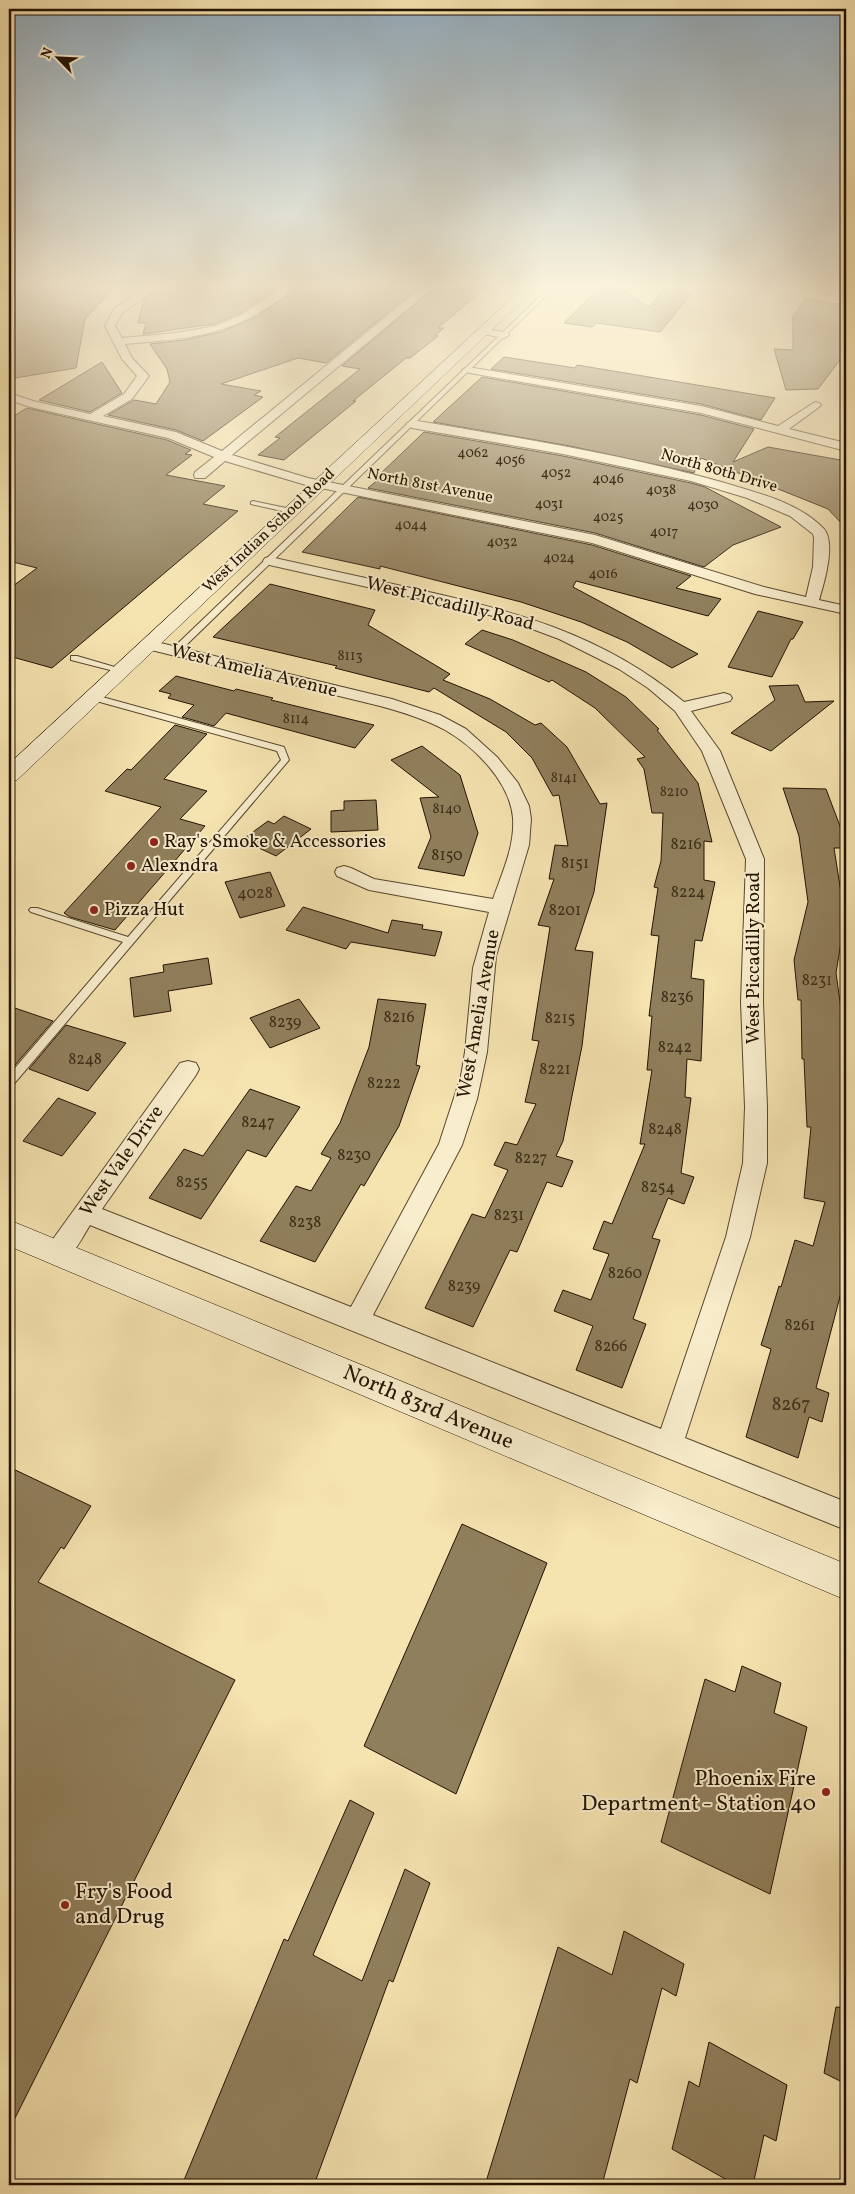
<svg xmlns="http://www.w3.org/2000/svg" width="855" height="2194" font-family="Vollkorn,serif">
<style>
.building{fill:#907f5c;stroke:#231201}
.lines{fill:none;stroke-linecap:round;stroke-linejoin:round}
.lane-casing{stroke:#58462d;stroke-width:2}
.street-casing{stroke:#58462d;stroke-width:2}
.secondary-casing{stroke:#231201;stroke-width:1}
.lane{fill:#f8edcc;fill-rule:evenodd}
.street{fill:#f8edcc;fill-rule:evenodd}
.secondary{fill:#f8edcc;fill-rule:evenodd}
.poi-dot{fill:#8f2418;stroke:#f8edcc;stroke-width:2}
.labels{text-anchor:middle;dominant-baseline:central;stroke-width:4;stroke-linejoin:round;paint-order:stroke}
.far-number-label{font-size:14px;fill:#3e2d18}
.far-street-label{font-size:16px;fill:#231201;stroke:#f8edcc}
.number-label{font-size:16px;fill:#3e2d18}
.street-label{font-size:19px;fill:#231201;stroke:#f8edcc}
.poi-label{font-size:19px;fill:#231201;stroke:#f8edcc;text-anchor:start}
.near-number-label{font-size:19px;fill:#3e2d18}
.near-street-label{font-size:22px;fill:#231201;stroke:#f8edcc}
.near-poi-label{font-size:22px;fill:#231201;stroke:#f8edcc;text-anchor:end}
</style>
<rect width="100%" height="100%" fill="#f5e3b0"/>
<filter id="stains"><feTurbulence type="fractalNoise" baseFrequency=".004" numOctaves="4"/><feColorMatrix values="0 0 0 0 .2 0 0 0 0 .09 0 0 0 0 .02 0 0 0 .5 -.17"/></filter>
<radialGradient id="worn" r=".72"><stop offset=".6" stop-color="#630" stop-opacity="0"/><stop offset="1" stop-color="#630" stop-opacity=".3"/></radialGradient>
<path class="building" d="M21,287H115L85,319L76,368L15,378L9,367V295Z
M160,287H272L278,288L242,312L214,324L143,334L146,323H138L144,299Z
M325,287H419L326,363L298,358L221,384L261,391L254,395L263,397L203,441L176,430L108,415L134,400L156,404L170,382L167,369L150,344L184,340L221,332L256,317L294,291L315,294Z
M436,287H486L438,328H444L435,335L438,336L410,358H406L353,401H356L284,460L258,455L280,438L275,437L360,369L342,366Z
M600,287H618L649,307L664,289L692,293L660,332L597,323L592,327L564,323Z
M805,299L846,305V352L818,389L786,390L774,349L793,350V317Z
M504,357L575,368L577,365L775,398L761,420L701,404L491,369Z
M102,362L122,393L90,412L39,400Z
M482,377L701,415L754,429L733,462L768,447L846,461V528L828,509L701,458L694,473L570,446L433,422Z
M27,408L167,440L191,450L185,454L192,455L166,475L225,486L203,504L238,511L52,668L9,656V589L37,568L9,561V419Z
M424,432L563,456L691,483L705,487L781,527L733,545L704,567L595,533L368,488L380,478L377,477Z
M358,497L592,545L691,576L676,588L721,599L708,616L576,581L573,587L698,654L672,668L627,642L581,622L521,602L380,566V569L302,552Z
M270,584L375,610L368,625L450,674L443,680L490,699L535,725L541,723L567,747L600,804L607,803L594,892L575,950L593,952L582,1046L563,1141L556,1156L573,1161L562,1187L547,1182L517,1252L510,1250L473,1327L425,1308L472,1214L485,1218L508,1170L494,1165L505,1142L517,1145L536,1104L525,1102L539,1041L532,1040L550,927L538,925L554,879H549L555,845L568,846L559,795L553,796L532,758L506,732L434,688L429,692L335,668L337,666L213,637Z
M758,611L803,622L793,639H791L772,677L728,667Z
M482,630L513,640L586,672L626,697L659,729L657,730L698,783L712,842L704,841V880L715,882L702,941L695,940L691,978L704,980L702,1036L701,1061L687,1059L685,1097L691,1098L681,1173L694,1177L684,1204L668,1198L652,1238L660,1240L633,1319L646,1324L622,1388L576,1370L593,1326L554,1311L563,1290L591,1300L609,1254L593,1249L604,1221L612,1224L645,1144H640L652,1070H647L652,1016H649L659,936L651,935L658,888L654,887L661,861L663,813H652L644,769L637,759L645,757L595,708L552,680L549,682L465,644Z
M176,676L234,691L236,689L273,698L271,700L374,725L355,748L226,713L214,726L182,717L194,705L168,698L171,694L159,691Z
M798,685L805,702L834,701L771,751L731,733L775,700L769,686Z
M175,725L207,734L164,779L207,791L180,819L205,826L115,930L70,917L64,913L161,807L105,791L127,769L131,770Z
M422,746L460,775L478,833L464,876L418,868L431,837L420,798L439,797L391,760Z
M783,788L826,789L846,842V848H834L844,912H846L836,973L843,1023L846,1024V1290L842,1289L816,1388L829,1393L822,1422L809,1417L798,1458L746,1437L771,1349L761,1345L779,1286L781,1287L795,1240L813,1246L825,1202L804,1198L811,1127H807L804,1059H802L801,1000H798L794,960L808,902L799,836Z
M376,800L378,830L331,832V811L344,810V801Z
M284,816L311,829L276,856L242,840L268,821L274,824Z
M270,872L285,906L240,918L225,882Z
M303,907L388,933L392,920L423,925L422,929L442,932L435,956L351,942L346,949L286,930Z
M208,958L212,984L168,991L171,1011L134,1017L130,978L164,972L163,965Z
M299,999L320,1028L270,1048L250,1018Z
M378,999L426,1004L416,1065L420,1066L399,1126L364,1186L361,1184L315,1262L260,1241L296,1186L311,1191L331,1158L321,1154L340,1123L369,1047Z
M9,1006L53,1021L15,1065L9,1062Z
M66,1025L126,1043L88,1091L29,1069Z
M250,1089L300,1107L266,1157L247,1150L201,1219L149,1198L184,1149L203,1156Z
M58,1098L96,1113L62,1156L23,1141Z
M9,1467L91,1506L64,1549L61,1547L38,1582L235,1680L9,2130Z
M462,1524L547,1563L456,1794L364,1746Z
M742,1666L781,1683L774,1713L807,1727L770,1894L661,1842L705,1679L735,1692Z
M350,1800L374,1813L313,1955L362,1981L405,1869L430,1883L393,1982L389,1980L314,2185H182L284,1939L288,1941Z
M624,1931L684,1964L676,1996L662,1988L637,2083L630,2079L602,2185H485L558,1947L612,1975Z
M836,2007L846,2008V2084L824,2073Z
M709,2042L787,2085L776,2141L764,2135L753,2185H736L672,2149L689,2081L699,2087Z"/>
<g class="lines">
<defs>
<path id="lane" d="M550,287H555L178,653H172V649Z
M253,501L291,509L294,511L291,513L251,504V502Z
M71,656H77L125,670L118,672L71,660Z
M89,695H95L284,747L289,760L13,1085L9,1086V1075L123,942L31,912L29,910L31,908H37L128,937L281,760L277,751L89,699Z"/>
<path id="street" d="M146,287H158L122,313L115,326L122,338L175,333L215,326L243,314L283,287H295C288,294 280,299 273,304C226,337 180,339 125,344L132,358L149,376L132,399L103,416L176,432L222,451L422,287H434L232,455L308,478L595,535L764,587L806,597L813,567L814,538L813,534L790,516L747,498L691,481L563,454L412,428L406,424L412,420C517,438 623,454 725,483C758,493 800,503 824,529C836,543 824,584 819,600L846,606V614L755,594L592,543L306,485L225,461L205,478H195L194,475L195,472L214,457L168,438L30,407L9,400V393L33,401L90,414L124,394L137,376L122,359L105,326L114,309Z
M796,287H820L846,292V298Z
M482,328L508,333L509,335L504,338L478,333L477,331Z
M468,367L701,406L778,426L815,402L819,403L821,405L819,407L789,429L846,443V451L701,413L464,372L462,370Z
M270,557C317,567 364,578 411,588C512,610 603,634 684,702L724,693L730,695L732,698L730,701L691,711L720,751L764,859L763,1002L767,1107V1163L750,1237L685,1438L846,1502V1530L90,1225C80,1241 69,1268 48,1260L45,1253L48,1246L180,1063L188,1061L196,1063L199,1069L196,1075L102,1209L351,1307L439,1144L461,1076L465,1052L473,968L489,912L369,890L337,876L335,872L337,868L344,866L351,868L374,879L493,899C502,873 515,846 513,818C510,782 475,747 445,730C425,719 402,712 380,706L143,648L140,645L143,642L148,640L392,699L440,715L466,729L497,757L518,783L529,806L531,819L529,845L496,956L487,1052L477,1099L462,1145L373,1315L661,1429L726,1237L743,1163L745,1107L741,1002L746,859L702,751L675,711L648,688L619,669L559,639L508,620L474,611L265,564L263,561L265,558Z"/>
<path id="secondary" d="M524,287H537L17,780L9,781V764Z
M9,1220L846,1564V1600L9,1246Z"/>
</defs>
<use href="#lane" class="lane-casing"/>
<use href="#street" class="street-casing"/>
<use href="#secondary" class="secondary-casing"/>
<use href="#lane" class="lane"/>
<use href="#street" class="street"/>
<use href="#secondary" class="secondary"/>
</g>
<linearGradient id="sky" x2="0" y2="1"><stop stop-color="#91aaba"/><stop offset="0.48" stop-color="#faf2db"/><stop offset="1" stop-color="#faf2db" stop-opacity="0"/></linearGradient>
<rect width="855" height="595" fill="url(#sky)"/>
<g class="poi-dot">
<circle cx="154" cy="842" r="5"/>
<circle cx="131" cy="866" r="5"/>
<circle cx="94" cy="910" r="5"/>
<circle cx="826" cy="1792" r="5"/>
<circle cx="65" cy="1905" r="5"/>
</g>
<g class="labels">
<g class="far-number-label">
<text x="473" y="453">4062</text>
<text x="510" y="460">4056</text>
<text x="556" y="473">4052</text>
<text x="608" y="479">4046</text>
<text x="661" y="490">4038</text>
<text x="549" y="504">4031</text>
<text x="703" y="505">4030</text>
<text x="608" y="517">4025</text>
<text x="411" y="525">4044</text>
<text x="664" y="532">4017</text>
<text x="502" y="542">4032</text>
<text x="559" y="558">4024</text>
<text x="603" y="574">4016</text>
<text x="350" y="656">8113</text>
<text x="296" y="719">8114</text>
<text x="564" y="778">8141</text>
<text x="674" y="792">8210</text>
<text x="447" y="809">8140</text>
</g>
<g class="far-street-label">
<text transform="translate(719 471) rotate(16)">North 80th Drive</text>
<text transform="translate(430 486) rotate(11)">North 81st Avenue</text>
<text transform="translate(269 531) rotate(-43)">West Indian School Road</text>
</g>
<g class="number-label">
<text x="686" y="845">8216</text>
<text x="447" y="856">8150</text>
<text x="575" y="864">8151</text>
<text x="688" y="893">8224</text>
<text x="255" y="894">4028</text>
<text x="565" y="911">8201</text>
<text x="817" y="981">8231</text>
<text x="677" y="998">8236</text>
<text x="399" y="1018">8216</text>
<text x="560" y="1019">8215</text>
<text x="285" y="1023">8239</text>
<text x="675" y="1048">8242</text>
<text x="85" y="1060">8248</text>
<text x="555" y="1070">8221</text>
<text x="384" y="1084">8222</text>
<text x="258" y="1123">8247</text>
<text x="665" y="1130">8248</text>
<text x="354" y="1156">8230</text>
<text x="531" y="1159">8227</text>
<text x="192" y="1183">8255</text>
<text x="658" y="1188">8254</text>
<text x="509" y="1216">8231</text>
<text x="305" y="1223">8238</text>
<text x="625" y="1274">8260</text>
<text x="464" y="1287">8239</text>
<text x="800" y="1326">8261</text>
<text x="611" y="1347">8266</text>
</g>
<g class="street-label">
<text transform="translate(450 604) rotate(14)">West Piccadilly Road</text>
<text transform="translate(254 671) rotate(14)">West Amelia Avenue</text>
<text transform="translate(754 958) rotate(-90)">West Piccadilly Road</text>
<text transform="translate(479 1014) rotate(-80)">West Amelia Avenue</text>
<text transform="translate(122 1161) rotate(-55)">West Vale Drive</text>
</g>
<g class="poi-label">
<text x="164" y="842">Ray's Smoke &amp; Accessories</text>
<text x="141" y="866">Alexndra</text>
<text x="104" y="910">Pizza Hut</text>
</g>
<g class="near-number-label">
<text x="791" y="1405">8267</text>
</g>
<g class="near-street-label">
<text transform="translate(428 1408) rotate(23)">North 83rd Avenue</text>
</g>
<g class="near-poi-label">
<text x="816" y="1779">Phoenix Fire<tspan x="816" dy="25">Department - Station 40</tspan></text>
<text x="75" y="1892" text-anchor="start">Fry's Food<tspan x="75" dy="25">and Drug</tspan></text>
</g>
</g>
<rect width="855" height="2194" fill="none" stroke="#f5e3b0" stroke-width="30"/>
<rect x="10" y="10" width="835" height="2174" fill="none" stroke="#231201" stroke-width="2.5"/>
<rect x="15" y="15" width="825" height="2164" fill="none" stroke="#231201"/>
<g transform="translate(58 58) rotate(294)" stroke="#f8edcc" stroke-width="4" paint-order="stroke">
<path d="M0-4L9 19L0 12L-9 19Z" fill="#231201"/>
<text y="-8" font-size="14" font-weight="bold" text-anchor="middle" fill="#231201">N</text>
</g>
<rect width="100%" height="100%" filter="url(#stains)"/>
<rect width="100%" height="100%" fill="url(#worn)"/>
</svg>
